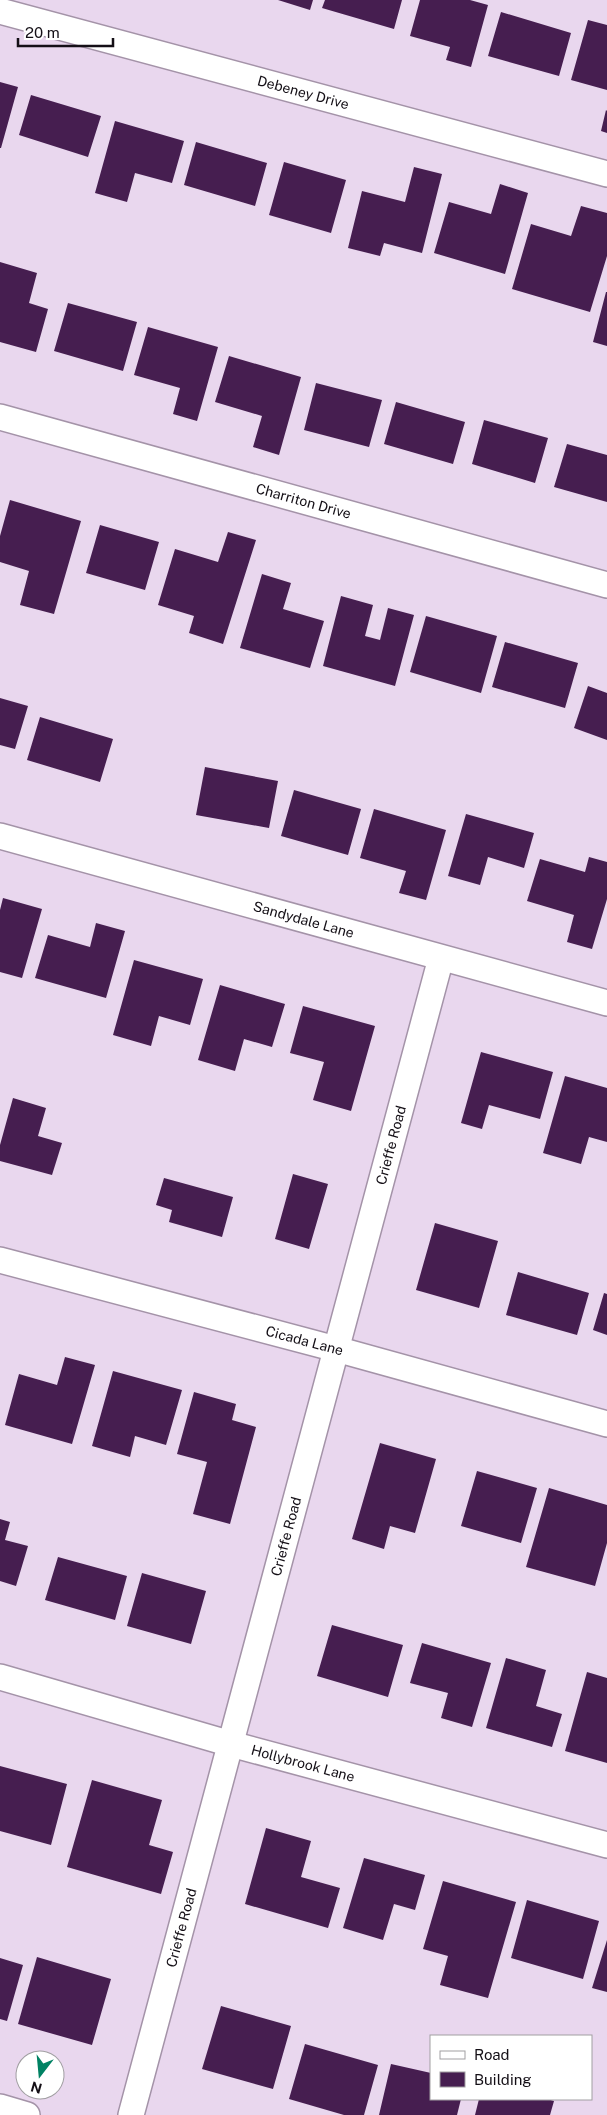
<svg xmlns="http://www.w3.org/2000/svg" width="607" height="2115" font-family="'Public Sans',sans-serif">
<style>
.building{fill:#461e50}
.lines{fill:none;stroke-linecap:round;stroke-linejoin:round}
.minor-casing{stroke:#a493a8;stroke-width:28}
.minor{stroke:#fff;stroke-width:25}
.labels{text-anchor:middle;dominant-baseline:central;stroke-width:5;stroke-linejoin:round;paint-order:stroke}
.street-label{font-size:14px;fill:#140f16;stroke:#fff}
</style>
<rect width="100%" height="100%" fill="#e9d7ee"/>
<path class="building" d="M278,0H313L310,10Z
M325,0H402L394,29L322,8Z
M420,0H470L488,5L471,67L446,60L450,47L410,36Z
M501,12L571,33L559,76L488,56Z
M588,20L607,25V90L571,80Z
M0,82L18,87L1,148H0Z
M31,95L101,116L88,157L19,135Z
M606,110L607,111V133L601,131Z
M115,121L184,141L172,183L135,173L127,202L95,193Z
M196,142L267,163L255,206L184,185Z
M284,162L346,180L331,233L269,215Z
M414,167L442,174L422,253L384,243L380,256L348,248L362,191L405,202Z
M500,184L528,193L505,274L434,253L449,202L491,214Z
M581,206L607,213V256L590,312L512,289L531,224L571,236Z
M0,262L37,273L29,303L48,309L36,352L0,342Z
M606,292H607V346L593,342Z
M68,303L137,322L123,371L54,351Z
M148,327L218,347L197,421L173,414L180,388L134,375Z
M229,356L301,377L279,455L253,447L262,416L215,402Z
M316,383L382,400L369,447L304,430Z
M396,402L465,422L453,464L384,444Z
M484,420L548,438L535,483L472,464Z
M567,444L607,455V502L554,487Z
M10,500L81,521L54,614L20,605L29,571L0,562V536Z
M100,525L159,542L145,590L86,573Z
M228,532L256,540L223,644L189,633L194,616L158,605L175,549L218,562Z
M262,574L291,583L283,609L324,621L310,668L240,648Z
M341,596L373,605L365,636L380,640L388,608L414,615L395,686L323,666Z
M426,616L497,636L481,693L410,672Z
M505,642L578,663L565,708L492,687Z
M588,686L607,693V740L574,728Z
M0,698L28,706L15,749L0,745Z
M40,717L113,739L100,782L27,760Z
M205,767L278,781L269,828L196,815Z
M294,790L361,809L348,855L281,836Z
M374,809L446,830L426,900L399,893L406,871L360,858Z
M466,814L534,833L524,868L488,857L480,885L448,876Z
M589,857L607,862V899L592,949L567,942L574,915L527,901L540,859L585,872Z
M3,898L42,909L22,978L0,972V910Z
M96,923L125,931L106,998L35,978L48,935L90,947Z
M134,960L203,979L190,1025L159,1016L151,1046L113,1035Z
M220,985L285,1004L272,1047L244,1039L235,1071L198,1060Z
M303,1006L375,1026L351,1111L313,1100L324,1062L290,1053Z
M481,1052L553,1072L540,1119L489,1105L482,1129L461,1123Z
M565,1076L607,1088V1142L589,1137L581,1164L543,1153Z
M13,1098L46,1108L38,1136L62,1143L52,1175L0,1161V1145Z
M293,1174L328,1184L309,1249L275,1239Z
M164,1178L233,1197L222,1237L169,1222L172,1210L156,1205Z
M435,1223L498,1241L479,1308L416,1290Z
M518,1272L589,1293L577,1335L506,1315Z
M604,1293L607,1294V1335L593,1330Z
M65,1357L95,1365L72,1444L5,1425L19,1374L57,1385Z
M113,1371L182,1390L166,1445L135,1436L130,1457L92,1446Z
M194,1392L236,1404L232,1420L256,1427L230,1524L193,1514L207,1462L177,1454Z
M380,1443L436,1459L415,1533L390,1526L384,1549L352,1539Z
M477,1471L537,1488L521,1543L461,1526Z
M549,1488L607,1505V1543L595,1586L526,1567Z
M0,1519L10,1522L5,1540L28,1546L16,1586L0,1581Z
M58,1557L127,1576L115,1620L45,1600Z
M142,1573L206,1591L191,1644L127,1626Z
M332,1625L403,1645L388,1697L317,1676Z
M422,1643L491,1663L472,1727L441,1718L448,1693L410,1683Z
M506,1658L546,1670L536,1706L562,1714L552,1747L486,1728Z
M587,1672L607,1678V1763L565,1751Z
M0,1766L67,1784L51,1845L0,1831Z
M92,1780L162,1800L149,1845L173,1852L161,1894L67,1867Z
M266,1828L311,1841L301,1877L340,1888L328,1928L245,1904Z
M364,1858L425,1875L415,1910L394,1904L383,1940L343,1928Z
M443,1881L516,1902L488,1998L440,1985L448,1956L423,1949Z
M527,1900L599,1921L583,1979L511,1958Z
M607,1940V1992L592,1988Z
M37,1957L111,1979L92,2045L18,2024Z
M0,1958L23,1965L7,2021L0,2019Z
M221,2006L291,2026L273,2089L202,2069Z
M305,2044L378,2065L364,2115H344L289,2099Z
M391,2064L431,2073V2099H461L457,2115H379Z
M479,2099H547L554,2101L550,2115H475Z"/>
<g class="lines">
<defs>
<g id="minor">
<path id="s1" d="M0,11L607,174"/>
<path id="s2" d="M0,417L607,585"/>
<path id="s3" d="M0,836L607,1003"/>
<path id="s4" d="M0,1260L336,1349L607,1424"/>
<path id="s5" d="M0,1677L231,1744L607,1845"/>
<path d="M0,2107L27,2115"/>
<path id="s6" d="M131,2115L441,958"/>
</g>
</defs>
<use href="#minor" class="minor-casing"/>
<use href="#minor" class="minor"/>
</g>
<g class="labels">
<g class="street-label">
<text stroke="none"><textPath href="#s1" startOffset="314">Debeney Drive</textPath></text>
<text stroke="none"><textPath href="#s2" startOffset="315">Charriton Drive</textPath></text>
<text stroke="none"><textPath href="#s3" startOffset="315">Sandydale Lane</textPath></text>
<text stroke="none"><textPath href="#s6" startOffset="1004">Crieffe Road</textPath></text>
<text stroke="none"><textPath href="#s4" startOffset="315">Cicada Lane</textPath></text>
<text stroke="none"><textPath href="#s6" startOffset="599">Crieffe Road</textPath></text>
<text stroke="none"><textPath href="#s5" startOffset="315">Hollybrook Lane</textPath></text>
<text stroke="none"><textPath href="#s6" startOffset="194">Crieffe Road</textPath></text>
</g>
</g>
<rect x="430" y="2035" width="162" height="65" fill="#ffffff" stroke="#a19fa2"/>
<rect x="440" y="2051" width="25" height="8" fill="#ffffff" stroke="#a19fa2"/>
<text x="474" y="2060" font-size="15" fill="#140f16">Road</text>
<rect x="440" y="2072" width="25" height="15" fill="#461e50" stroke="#a19fa2"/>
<text x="474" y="2085" font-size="15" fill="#140f16">Building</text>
<g transform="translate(40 2075) rotate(196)"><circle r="24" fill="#ffffff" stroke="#a19fa2"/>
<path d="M0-4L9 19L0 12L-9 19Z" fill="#008263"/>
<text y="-8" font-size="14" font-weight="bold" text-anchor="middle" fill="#140f16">N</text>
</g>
<path d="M18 38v8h95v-8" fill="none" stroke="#140f16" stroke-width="2.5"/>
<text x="25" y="38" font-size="15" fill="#140f16" stroke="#ffffff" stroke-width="4" paint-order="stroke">20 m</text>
</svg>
